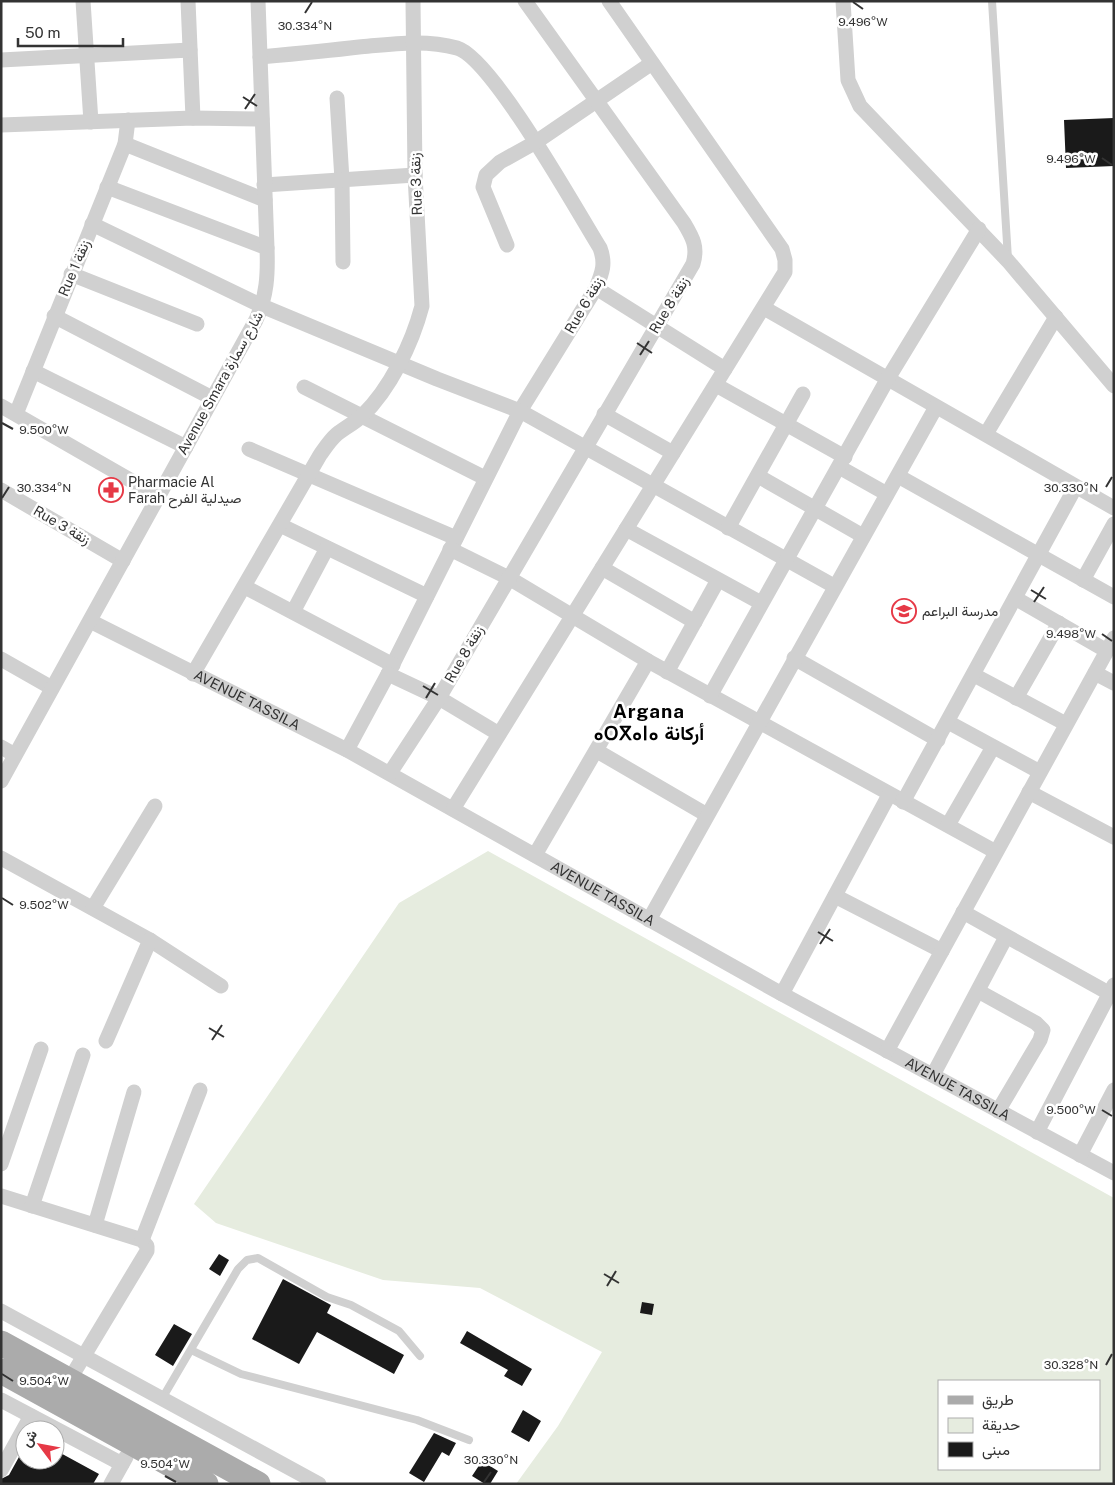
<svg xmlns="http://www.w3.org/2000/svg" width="1115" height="1485" font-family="'Public Sans',Vazirmatn,'Noto Sans Tifinagh',sans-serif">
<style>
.green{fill:#e6ecdf;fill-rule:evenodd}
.building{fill:#1a1a1a}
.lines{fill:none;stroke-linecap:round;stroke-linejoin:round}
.lane{stroke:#d0d0d0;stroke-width:8}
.street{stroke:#d0d0d0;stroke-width:15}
.primary{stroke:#ababab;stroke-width:25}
.ticks{fill:none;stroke:#333;stroke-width:2}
.labels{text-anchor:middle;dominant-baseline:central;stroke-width:5;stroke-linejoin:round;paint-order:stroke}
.street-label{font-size:14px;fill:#333;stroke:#fff}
.poi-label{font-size:14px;fill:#333;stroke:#fff;text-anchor:start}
.district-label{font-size:19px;font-weight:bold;letter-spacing:1px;fill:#000;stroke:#fff}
.ticks-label{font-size:12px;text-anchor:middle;fill:#333;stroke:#fff;stroke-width:5;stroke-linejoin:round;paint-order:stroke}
</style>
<rect width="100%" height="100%" fill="#fff"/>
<path class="green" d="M488,851L1114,1198V1484H516L558,1426L602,1352L480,1288L383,1280L216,1223L194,1204L399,903ZM939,1381H1099V1469H939Z"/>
<path class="building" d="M1114,118V166L1066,168L1064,120Z
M219,1254L229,1260L220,1276L209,1269Z
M283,1279L331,1305L327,1313L404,1355L394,1374L317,1332L299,1364L252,1339Z
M642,1302L654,1304L652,1315L640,1313Z
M174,1324L192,1334L173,1366L155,1355Z
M467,1331L532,1369L522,1386L504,1376L508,1370L460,1343Z
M523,1410L541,1421L529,1442L511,1432Z
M434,1433L456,1443L449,1456L442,1452L424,1482L409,1473Z
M25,1446V1460H55V1450L99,1474L93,1484H1V1479L9,1475Z
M482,1461L498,1471L490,1484H485L472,1476Z"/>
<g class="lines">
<path class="lane" d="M992,1L1008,259
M191,1350L241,1374L417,1420L469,1440
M163,1397L238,1269L247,1260L258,1258L327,1297L351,1305L399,1331L420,1356"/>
<g class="street">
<path d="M83,1L91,122"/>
<path d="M188,1L193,118"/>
<path d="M843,1L848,80L860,106L1008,261L1114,386"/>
<path d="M260,57C293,54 326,51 359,47C392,44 425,39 457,48C492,58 577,211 600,248C606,264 602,273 596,288L520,411L388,674L347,750"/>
<path d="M1,60L190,50"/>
<path d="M337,98L342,180L343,262"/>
<path d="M1,125L193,118L262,119"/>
<path d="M125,144L265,200"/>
<path d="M264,185L415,175"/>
<path d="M107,187L267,248"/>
<path d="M92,224L262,306L437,379L520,411L834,586"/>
<path d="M507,245L483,187L486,175L500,162L536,142L652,63"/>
<path d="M71,274L197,324"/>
<path d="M596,288L725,369"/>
<path d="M764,308L1114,508"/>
<path d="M54,316L212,398"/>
<path d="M33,371L186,447"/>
<path d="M716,385L845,457"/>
<path d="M304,387L485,478"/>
<path d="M1,406L158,496"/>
<path d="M16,414L125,144L128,120"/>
<path d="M604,414L673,453"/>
<path d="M986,434L1056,317"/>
<path d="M249,449L456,538"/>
<path d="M839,467L887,494"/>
<path d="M758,476L863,536"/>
<path d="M898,476L1114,597"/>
<path d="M1,490L123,561"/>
<path d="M280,525L427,596"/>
<path d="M728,528L803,394"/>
<path d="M626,529L761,603"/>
<path d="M450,549L509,578L648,661L996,852"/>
<path d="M602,568L695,622"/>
<path d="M1083,580L1114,524"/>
<path d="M245,587L393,665"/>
<path d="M1015,598L1107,651"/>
<path d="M293,612L327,548"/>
<path id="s1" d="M90,621L347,750L782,994L1114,1173"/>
<path d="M794,658L938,740"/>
<path d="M1,659L52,688"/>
<path d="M667,672L718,580"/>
<path d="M1095,673L1114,683"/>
<path d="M193,674L320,455C325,448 330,440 337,434C345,428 354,423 362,416C390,389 412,344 422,306L415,175L413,1"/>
<path d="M388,674L439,698L499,734"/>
<path d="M974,675L1066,724"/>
<path d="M710,696L887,380L979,229"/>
<path d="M1016,698L1059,623"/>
<path d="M948,722L1040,772"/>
<path d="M1,747L15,755"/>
<path d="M597,751L707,815"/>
<path d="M390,773L439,698L693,264C698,247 693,238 684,223L525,1"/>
<path d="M1,781L256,320C267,296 268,274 267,248L258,1"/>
<path d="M1029,792L1114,837"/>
<path d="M903,802L1075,488"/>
<path d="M453,809L785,272V260L782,249L609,1"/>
<path d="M948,825L993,747"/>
<path d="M535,855L648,661"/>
<path d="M1,858L150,940L221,986"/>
<path d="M835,896L942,951"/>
<path d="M93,908L155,806"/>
<path d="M963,912L1114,996"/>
<path d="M649,920L936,407"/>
<path d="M978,991L1036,1023L1043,1030L1040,1040L998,1111"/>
<path d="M782,994L889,795"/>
<path d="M106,1041L150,940"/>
<path d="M887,1051L1114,638"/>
<path d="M933,1075L1006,937"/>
<path d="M1037,1132L1114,985"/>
<path d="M1080,1155L1114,1090"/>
<path d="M1,1164L41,1049"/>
<path d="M1,1196L142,1240L147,1246V1251L70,1379"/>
<path d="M32,1206L83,1055"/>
<path d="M95,1225L134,1092"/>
<path d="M142,1240L200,1090"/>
<path d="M1,1311L319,1484"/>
<path d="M1,1400L122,1464"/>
<path d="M1,1470L31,1416"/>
<path d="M111,1484L126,1457"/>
</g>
<path class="primary" d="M1,1343L258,1484
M1,1371L206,1484"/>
</g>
<path class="ticks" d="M853,2L863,9M305,13L312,2M243,97L257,106M245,109L255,94M1102,158L1112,165M637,343L652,353M640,355L649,341M2,423L13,429M1106,487L1112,477M2,498L9,487M1031,590L1046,599M1034,602L1044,587M1102,634L1112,641M423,686L438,695M426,698L435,683M2,898L13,905M818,932L833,941M820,944L830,929M209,1028L224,1037M212,1040L222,1025M1102,1110L1112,1116M604,1274L619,1283M607,1286L616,1271M1106,1365L1112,1354M2,1374L13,1381M165,1476L176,1482M484,1482L491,1472"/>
<defs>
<symbol id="pharmacy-ring" viewBox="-11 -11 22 22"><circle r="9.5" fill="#fff" stroke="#e63946" stroke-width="1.5"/><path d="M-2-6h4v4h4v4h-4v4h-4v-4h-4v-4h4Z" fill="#e63946"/></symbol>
<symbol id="school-ring" viewBox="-11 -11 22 22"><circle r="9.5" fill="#fff" stroke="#e63946" stroke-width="1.5"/><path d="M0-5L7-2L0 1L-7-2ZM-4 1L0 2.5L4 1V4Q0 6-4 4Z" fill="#e63946"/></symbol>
</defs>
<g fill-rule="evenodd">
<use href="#pharmacy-ring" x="97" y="476" width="28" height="28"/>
<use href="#school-ring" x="890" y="597" width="28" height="28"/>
</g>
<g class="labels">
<g class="street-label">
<text transform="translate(416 184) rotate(-92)">Rue 3 زنقة</text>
<text transform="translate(74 268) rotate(-67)">Rue 1 زنقة</text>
<text transform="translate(584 305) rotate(-60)">Rue 6 زنقة</text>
<text transform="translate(669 305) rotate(-59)">Rue 8 زنقة</text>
<text transform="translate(220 383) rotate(-61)">Avenue Smara شارع سمارة</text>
<text transform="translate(62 525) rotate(30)">Rue 3 زنقة</text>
<text transform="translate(464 654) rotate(-60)">Rue 8 زنقة</text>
<text stroke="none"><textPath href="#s1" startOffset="176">AVENUE TASSILA</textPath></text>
<text stroke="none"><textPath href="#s1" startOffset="581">AVENUE TASSILA</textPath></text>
<text stroke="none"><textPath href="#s1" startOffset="986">AVENUE TASSILA</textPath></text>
</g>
<g class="poi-label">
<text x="128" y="482">Pharmacie Al<tspan x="128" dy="16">Farah صيدلية الفرح</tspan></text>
<text x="922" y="611">مدرسة البراعم</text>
</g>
<g class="district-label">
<text x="649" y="711">Argana<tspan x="649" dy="22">ⴰⵔⴳⴰⵏⴰ أركانة</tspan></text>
</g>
</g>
<g class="ticks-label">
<text x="863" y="26">9.496°W</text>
<text x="305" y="30">30.334°N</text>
<text x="1071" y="163">9.496°W</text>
<text x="44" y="434">9.500°W</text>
<text x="44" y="492">30.334°N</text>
<text x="1071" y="492">30.330°N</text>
<text x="1071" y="638">9.498°W</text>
<text x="44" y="909">9.502°W</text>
<text x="1071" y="1114">9.500°W</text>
<text x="1071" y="1369">30.328°N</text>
<text x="44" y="1385">9.504°W</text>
<text x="491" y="1464">30.330°N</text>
<text x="165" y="1468">9.504°W</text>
</g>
<rect width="1115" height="1485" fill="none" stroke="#333333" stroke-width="5"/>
<rect x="938" y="1380" width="162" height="90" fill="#ffffff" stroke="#adadad"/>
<rect x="948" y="1396" width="25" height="8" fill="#ababab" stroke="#adadad"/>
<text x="982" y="1405" font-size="15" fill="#333333">طريق</text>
<rect x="948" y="1418" width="25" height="15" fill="#e6ecdf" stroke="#adadad"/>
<text x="982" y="1430" font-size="15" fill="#333333">حديقة</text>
<rect x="948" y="1442" width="25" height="15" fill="#1a1a1a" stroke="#adadad"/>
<text x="982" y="1455" font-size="15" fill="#333333">مبنى</text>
<g transform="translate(40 1445) rotate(302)"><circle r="24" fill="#ffffff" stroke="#adadad"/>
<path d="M0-4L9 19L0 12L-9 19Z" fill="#e63946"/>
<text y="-8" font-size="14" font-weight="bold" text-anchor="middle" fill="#333333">ش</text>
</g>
<path d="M18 38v8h105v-8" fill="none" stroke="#333333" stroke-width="2.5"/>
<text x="25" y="38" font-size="15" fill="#333333" stroke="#ffffff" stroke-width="4" paint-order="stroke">50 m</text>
</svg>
